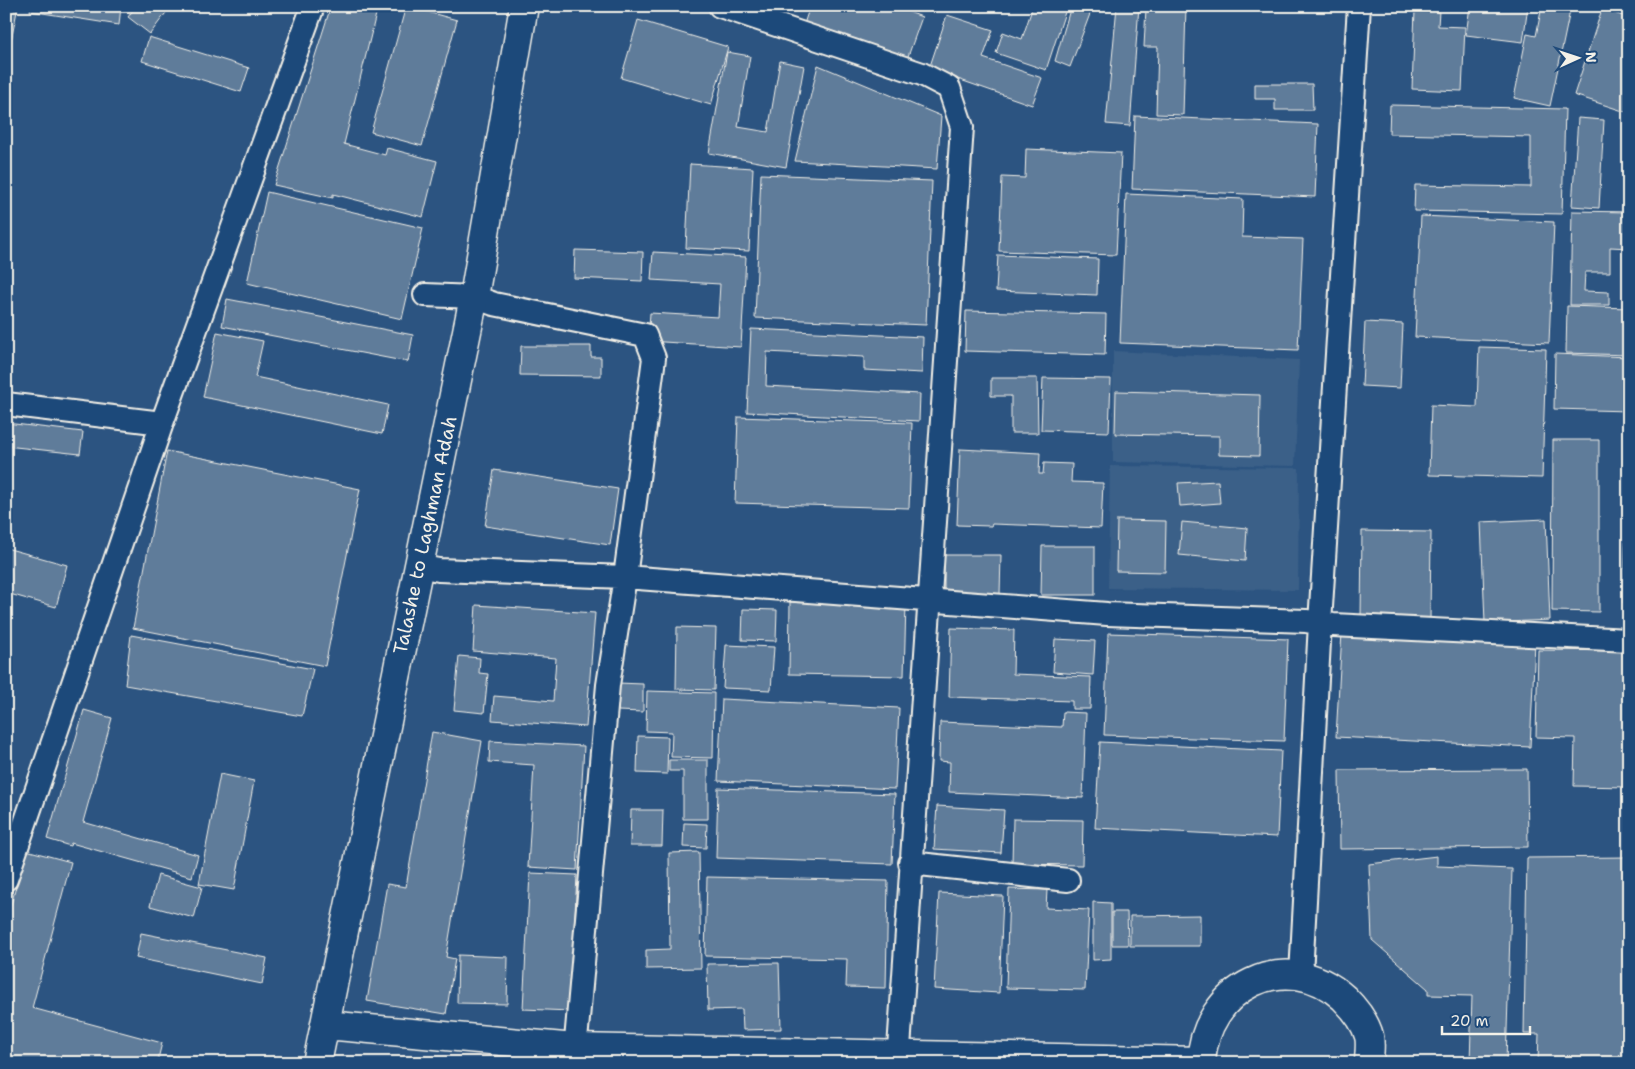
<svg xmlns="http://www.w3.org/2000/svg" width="1635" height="1069" font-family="'Shantell Sans',sans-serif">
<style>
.built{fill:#3b6088}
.building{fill:#5e7b9a;stroke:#f4f1e8}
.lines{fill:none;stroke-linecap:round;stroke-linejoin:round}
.minor-casing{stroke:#f4f1e8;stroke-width:26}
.secondary-casing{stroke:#f4f1e8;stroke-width:31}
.minor{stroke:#1f4a7a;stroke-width:22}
.secondary{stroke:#1f4a7a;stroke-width:28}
.labels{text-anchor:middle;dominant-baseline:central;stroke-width:4;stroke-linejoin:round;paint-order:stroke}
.street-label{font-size:19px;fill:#f4f1e8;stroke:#1f4a7a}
</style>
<rect width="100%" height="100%" fill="#2c5481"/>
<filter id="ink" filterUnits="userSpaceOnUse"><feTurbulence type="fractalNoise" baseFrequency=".02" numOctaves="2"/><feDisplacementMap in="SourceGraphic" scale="10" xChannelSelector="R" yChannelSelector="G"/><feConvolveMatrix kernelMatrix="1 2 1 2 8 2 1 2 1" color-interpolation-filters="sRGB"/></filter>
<g filter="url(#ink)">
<path class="built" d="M1113,351L1299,360L1295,466L1113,462Z
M1110,466L1299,468L1298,590L1108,588Z"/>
<path class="building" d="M6,6H18L7,61H6Z
M31,6H121L119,25L30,11Z
M136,6H171L150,34L128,17Z
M331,6H378L344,144L385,155L387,148L437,161L423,217L333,194V198L274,185Z
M406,6L457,20L422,146L371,132Z
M810,6H893L922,17L906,62L804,24Z
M1033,6H1067L1046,70L996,53L1003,32L1022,39Z
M1071,6H1093L1070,67L1055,61Z
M1117,6H1139L1130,126L1106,124Z
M1159,6H1186L1183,115L1156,114L1158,47H1144L1146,8H1159Z
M1470,6H1528L1523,42L1466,35Z
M1542,6H1571L1550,106L1514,98L1527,34L1536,36Z
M1602,9L1629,18V113L1574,95Z
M1415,10L1439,11L1438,26L1465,27L1462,91L1412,89Z
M947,15L993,30L983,58L1042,78L1032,105L929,69Z
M638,20L728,47L711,105L621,78Z
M149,37L249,68L241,92L142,61Z
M727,52L750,56L738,127L768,132L780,61L804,66L786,167L709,153Z
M818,65L941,116L937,169L795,161Z
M1255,84H1312L1313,110H1275V99H1255Z
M1390,105L1565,109L1562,214L1414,211L1415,185L1531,187V137L1389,134Z
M1135,116L1318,124L1315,197L1132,189Z
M1578,118L1604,120L1599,208L1572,206Z
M1026,149L1121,153L1116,255L999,251L1002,177L1025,178Z
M690,164L753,168L749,251L686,248Z
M761,174L932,181L926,325L755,318Z
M267,192L423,228L402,319L247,283Z
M1126,194L1243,199L1242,237L1303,239L1298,350L1120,343Z
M1572,211L1629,212V248L1610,247V272H1585L1584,291L1609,292V305H1570Z
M1421,216L1554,222L1549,343L1415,337Z
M575,250L643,252L642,281L574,278Z
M653,252L746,257L741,347L648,341L650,313L718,317L720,284L651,280Z
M998,255L1098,259L1097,295L996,291Z
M227,299L413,335L408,362L222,326Z
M1567,306L1629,308V355L1566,353Z
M966,311L1106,314L1105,355L965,351Z
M1365,322L1403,324L1400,388L1362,386Z
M751,329L923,337L922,373L864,370V357L767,352L766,386L920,394L919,421L747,412Z
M217,332L263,341L255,377L388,405L382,434L203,397Z
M521,346H591V357H601V376L520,375Z
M1479,347L1546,349L1542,478L1429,475L1431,405L1477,407Z
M1555,354L1629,357V411L1554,409Z
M991,378H1037L1038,433H1011V396H991Z
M1043,378L1111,379L1109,432L1041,430Z
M1116,391L1260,395L1259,456L1219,455V436L1115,434Z
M738,417L912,423L909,508L735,503Z
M6,423L83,432L80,454L6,446Z
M1553,440H1599V612L1552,611Z
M1629,442V604L1623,603Z
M960,449L1040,453L1039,474H1043L1044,463L1072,464L1071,482L1103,483L1101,528L992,524L991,526L957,525Z
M167,451L360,489L325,666L133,628Z
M494,470L618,489L610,545L485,526Z
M1218,481L1220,503L1180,506L1178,483Z
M1546,519L1550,620L1485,623L1481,522Z
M1117,520L1166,521L1165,572L1116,571Z
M1182,522L1247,528L1245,561L1179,555Z
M1362,531L1431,532L1430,619L1361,618Z
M1042,546H1095V595H1041Z
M6,548L67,565L56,607L6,593Z
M944,555H1001L1000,594H944Z
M790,602L906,604L904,676L789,674Z
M476,605L595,613L586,727L492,720L494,696L553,701L556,658L473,651Z
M743,609L777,610L776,641L742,640Z
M677,627L716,628L714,690L676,689Z
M951,628L1014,630L1013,674L1091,677L1090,709H1072V701L949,697Z
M1342,632L1535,642L1530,747L1336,737Z
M1108,633L1288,639L1284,741L1104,735Z
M131,635L313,669L302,716L125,685Z
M1055,639L1095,641L1093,675L1053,672Z
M726,645L774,647L771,690L723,688Z
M1538,650L1629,651V787L1574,786L1575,738L1536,737Z
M459,656L480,658L479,673L488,674L484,713L454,710Z
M618,683L643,684V712L618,711Z
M647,691L714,693L713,758L671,757L672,732L646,731Z
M722,699L899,708L895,789L718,781Z
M84,710L112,718L83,822L198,855L192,877L71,843L70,846L47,839Z
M1063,712L1086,713L1083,798L949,792L950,762L939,761L940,722L1062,727Z
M432,732L482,741L446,957L455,959L446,1014L367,1001L387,884L406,887Z
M638,736L668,737L667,774L637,773Z
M490,741L584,746L577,870L528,867L534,765L489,762Z
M1100,742L1281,751L1277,837L1095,828Z
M669,760H708V819H683V771H669Z
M1527,769L1528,847L1340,849L1339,770Z
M220,774L254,781L234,890L199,884Z
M718,788L895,794L892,864L716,858Z
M937,806L1004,810L1001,853L934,849Z
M631,810H663L662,846H630Z
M1013,819L1083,820L1082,865L1012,864Z
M684,823L707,824L706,848L683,847Z
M26,850L71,862L32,1008L162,1043L157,1063H20L6,1059V923Z
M699,852L701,968L646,969V950L670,949L669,853Z
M1437,856V866L1512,869L1506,1063H1470L1472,996L1428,995V989L1372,940L1369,864Z
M1629,857V1063L1538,1062L1539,1034H1524L1527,858Z
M530,873L577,875L570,1011L523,1009Z
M158,875L202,887L194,918L150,906Z
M707,877L888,881L886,988L846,987L847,959L705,956Z
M1009,889L1047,890L1046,908L1089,910L1085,990L1006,988Z
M939,893L1003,896L999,993L934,989Z
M1093,902L1111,903V959L1093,960Z
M1112,912H1127L1128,945H1112Z
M1200,915V946H1130V916Z
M141,933L267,958L262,984L136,958Z
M458,955L508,957L507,1004L457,1003Z
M779,963L781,1029L743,1030L742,1009L708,1010L707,964Z"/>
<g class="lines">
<defs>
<path id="minor" d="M720,6L922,74L949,88L962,127L898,1063
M425,295L474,297L494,304L645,335L654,358L625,577L608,685L574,1063
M6,404L162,423
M418,566L439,570L625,577L1107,614L1306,621L1333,625L1629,640
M910,863L1068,880
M6,879L162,423L313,6
M1301,975L1320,623L1359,6"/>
<path id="secondary" d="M326,1025L575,1048L1201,1061
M317,1063L474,297L524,6
M1201,1063C1204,988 1286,945 1344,998C1354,1008 1365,1021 1369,1036C1371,1044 1369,1055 1369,1063"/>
</defs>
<use href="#minor" class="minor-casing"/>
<use href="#secondary" class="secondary-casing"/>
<use href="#minor" class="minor"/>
<use href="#secondary" class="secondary"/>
</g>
</g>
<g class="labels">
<g class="street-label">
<text transform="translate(425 535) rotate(-78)">Talashe to Laghman Adah</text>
</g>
</g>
<rect width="1635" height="1069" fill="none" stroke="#1f4a7a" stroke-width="25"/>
<rect x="12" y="12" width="1610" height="1044" fill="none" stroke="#f4f1e8" stroke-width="2" filter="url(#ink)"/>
<g transform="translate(1578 58) rotate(87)" stroke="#1f4a7a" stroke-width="4" paint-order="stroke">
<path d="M0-4L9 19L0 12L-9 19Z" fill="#f4f1e8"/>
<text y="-8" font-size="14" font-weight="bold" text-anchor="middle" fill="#f4f1e8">N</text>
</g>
<path d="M1442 1026v8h88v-8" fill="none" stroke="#f4f1e8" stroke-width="2.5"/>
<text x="1450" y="1026" font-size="15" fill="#f4f1e8" stroke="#1f4a7a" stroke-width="4" paint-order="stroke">20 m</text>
</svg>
